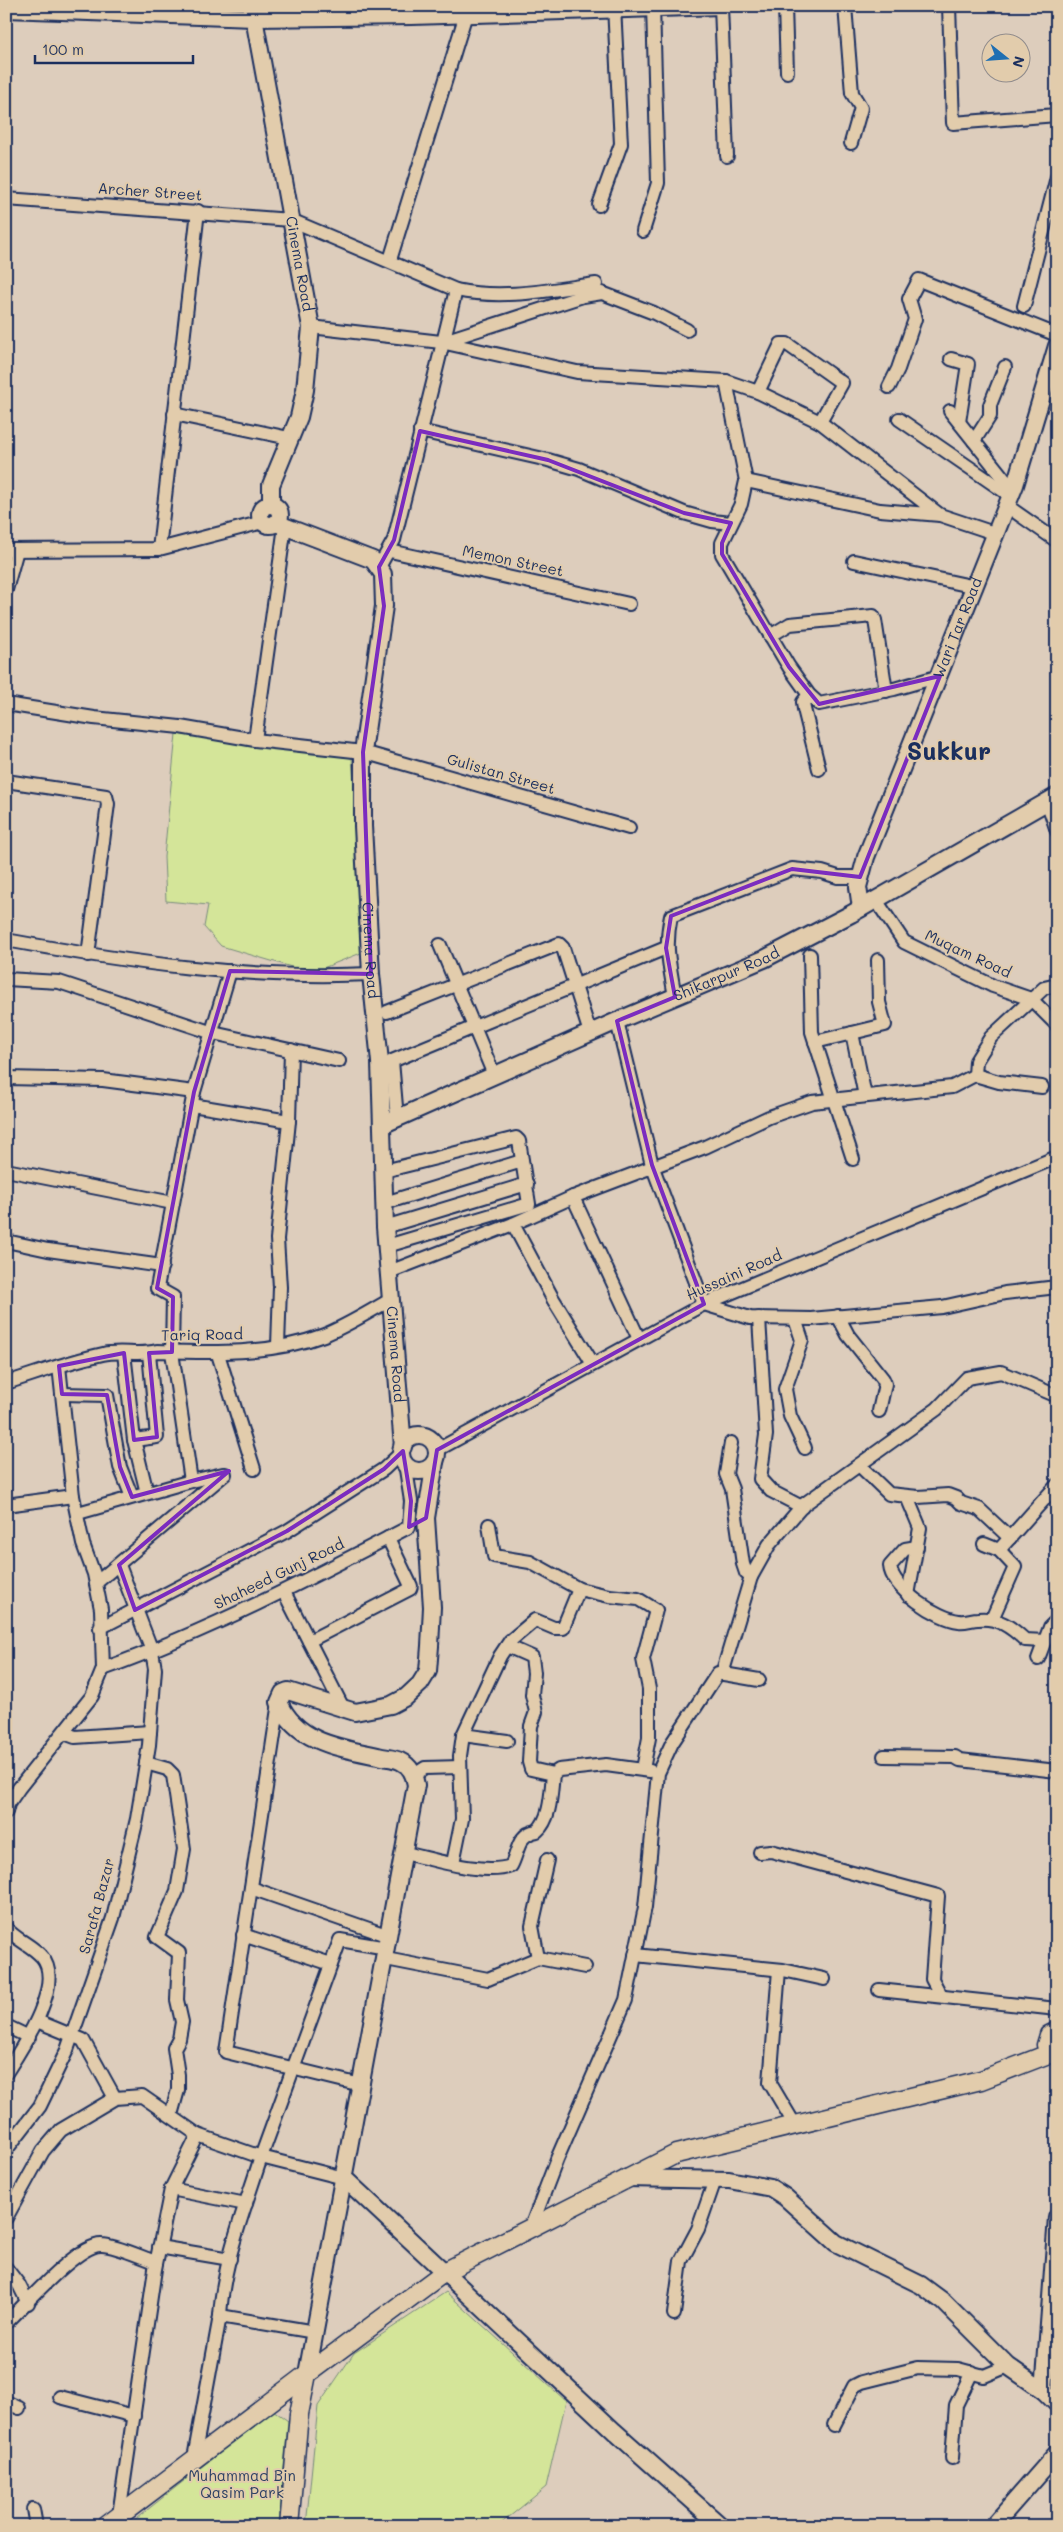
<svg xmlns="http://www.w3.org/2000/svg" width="1063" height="2532" viewBox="0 0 1063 2532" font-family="Mali,sans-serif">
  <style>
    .green { fill: #d4e599; stroke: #788a7c }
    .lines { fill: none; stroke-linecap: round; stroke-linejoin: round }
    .minor-casing { stroke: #1b2f5e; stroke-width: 16 }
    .tertiary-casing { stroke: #1b2f5e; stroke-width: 20 }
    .secondary-casing { stroke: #1b2f5e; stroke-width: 21 }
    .minor { stroke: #e2ccac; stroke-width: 12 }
    .tertiary { stroke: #e2ccac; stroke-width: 16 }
    .secondary { stroke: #e2ccac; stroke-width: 18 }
    .marked { fill: none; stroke: #7b2cbf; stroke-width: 4; stroke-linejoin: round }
    .labels { text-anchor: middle; stroke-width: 4; stroke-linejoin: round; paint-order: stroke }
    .street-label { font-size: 15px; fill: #1b2f5e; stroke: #e2ccac }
    .park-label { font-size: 15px; fill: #2e4164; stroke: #e2ccac }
    .town-label { font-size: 25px; font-weight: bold; fill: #1b2f5e; stroke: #e2ccac }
  </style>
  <rect width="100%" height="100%" fill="#ddcdbc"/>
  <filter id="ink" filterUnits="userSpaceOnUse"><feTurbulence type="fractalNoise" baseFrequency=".02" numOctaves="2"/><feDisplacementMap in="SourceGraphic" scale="10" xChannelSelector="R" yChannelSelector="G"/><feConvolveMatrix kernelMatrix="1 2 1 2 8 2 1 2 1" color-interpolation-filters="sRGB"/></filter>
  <g filter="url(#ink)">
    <g class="green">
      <path d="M176,734L352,758L366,951L323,968L305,971L221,946L204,927L208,905L166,901L164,857Z"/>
      <path d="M446,2292L566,2401L546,2487L498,2526H306L318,2406L354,2353Z"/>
      <path d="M273,2410L288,2421L279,2526H127Z"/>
    </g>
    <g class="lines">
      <defs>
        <g id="minor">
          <path d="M721,6L727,156"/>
          <path d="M785,6L787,72"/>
          <path d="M845,6L852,93L861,108L851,143"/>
          <path d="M949,6L953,123L1057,115"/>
          <path d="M6,199L291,220L456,290C502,300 550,290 596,284"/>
          <path d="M599,205L621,144L614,6"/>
          <path d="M643,231L658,183L653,6"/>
          <path d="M390,260L466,14"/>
          <path d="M1024,306L1057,177"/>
          <path d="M311,327L441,342L577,372L726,381L758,392L820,422L940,515"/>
          <path d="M441,342L583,296L602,293L654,313L687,330"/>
          <path d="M951,359L968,364L959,422"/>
          <path d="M726,381L746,481L741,504L722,543V554L789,667L809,695L819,704L894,689L940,676"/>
          <path d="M889,387L898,369L915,319L909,299L919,280L1057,335"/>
          <path d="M758,392L781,344H787L842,383L820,422"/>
          <path d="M950,411L1013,490"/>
          <path d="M174,414L289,438"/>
          <path d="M899,419L1011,496"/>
          <path d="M420,431L548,460L579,469L684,513L712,521L731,523"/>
          <path d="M974,441L990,416V405L1005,367"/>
          <path d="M746,481L880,510L940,515L997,534"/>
          <path d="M1007,506L1057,541"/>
          <path d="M159,549L198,211"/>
          <path d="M6,550L159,549L263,522"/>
          <path d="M390,551L629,604"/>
          <path d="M854,561L976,587"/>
          <path d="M379,567L394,540L456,290"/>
          <path d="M6,590L17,550"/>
          <path d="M770,636L790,624L873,616L875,620L886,691"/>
          <path d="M809,695L803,702L804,709L819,769"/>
          <path d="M6,704L94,718L180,727L255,740L363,752L629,828"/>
          <path d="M255,740L285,526"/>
          <path d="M6,781L106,796L108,804L88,955"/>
          <path d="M1047,801L1057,831"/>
          <path d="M876,900L904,942L993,986L1031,999L1057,1025"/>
          <path d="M6,940C126,962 249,980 371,974"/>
          <path d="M440,945L494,1075"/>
          <path d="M810,955L812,1032L853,1159"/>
          <path d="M6,979L59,982L213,1033L339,1061"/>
          <path d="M675,997C670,966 664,948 671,916L792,869L822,872L838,877H860"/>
          <path d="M387,1012L559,944L563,948L590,1033"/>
          <path d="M617,1021L652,1165L704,1304L750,1318L811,1319L942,1307L1005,1293L1057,1287"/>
          <path d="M852,1033L865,1096"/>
          <path d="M815,1042L885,1025L879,1002L878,960"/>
          <path d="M975,1075L976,1061L991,1037L1044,988L1057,985"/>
          <path d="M6,1078L103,1080L194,1092"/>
          <path d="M192,1105L289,1121"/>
          <path d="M397,1118L392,1061L666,948"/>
          <path d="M6,1170L173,1203"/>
          <path d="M384,1171L516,1138L519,1141L529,1204L387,1246"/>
          <path d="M573,1197L639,1339"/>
          <path d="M385,1203L522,1161"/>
          <path d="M513,1224L553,1299L593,1364"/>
          <path d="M385,1227L527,1184"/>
          <path d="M6,1241L48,1250L162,1266"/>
          <path d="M389,1272L513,1224L573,1197L705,1147L769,1117L812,1102L952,1087L975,1075L999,1082L1042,1087"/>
          <path d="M838,1316L848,1335L883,1379L885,1384L879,1411"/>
          <path d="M759,1318L766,1435L760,1479L771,1491L802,1507"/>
          <path d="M795,1319L802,1340L785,1389L790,1416L805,1448"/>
          <path d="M278,1346L280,1287L277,1239L289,1121L291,1050"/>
          <path d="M124,1353L134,1440L147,1493"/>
          <path d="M218,1354L254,1469"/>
          <path d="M6,1383C38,1373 70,1361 103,1354C121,1350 140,1356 157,1351C212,1353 271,1355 324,1335C347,1326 370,1311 392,1299"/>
          <path d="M62,1394L107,1395L120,1467L132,1497"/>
          <path d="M134,1440L157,1437L149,1353"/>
          <path d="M731,1443L726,1474L732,1489L743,1564L746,1573L751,1577"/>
          <path d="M437,1450L704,1304L1057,1157"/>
          <path d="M859,1465L889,1494L918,1497L948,1495L956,1498L961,1503L979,1509L1010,1538"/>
          <path d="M191,1481L172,1352L173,1297L157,1288L194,1092L230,971"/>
          <path d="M907,1497L920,1528L908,1595"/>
          <path d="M6,1505L73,1496"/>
          <path d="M78,1513L191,1481L223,1474"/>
          <path d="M489,1525L494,1556L530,1562L579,1589L609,1596L638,1599L656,1610L643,1659L649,1689V1738L643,1769"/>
          <path d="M984,1544L999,1550L1057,1485"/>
          <path d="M917,1547L905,1549L890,1566C892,1589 938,1619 959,1621C965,1622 972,1619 978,1619C998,1617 1011,1627 1025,1640L1045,1641"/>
          <path d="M96,1583L225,1474"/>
          <path d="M284,1592L343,1708"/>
          <path d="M992,1619L1015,1567L999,1550"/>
          <path d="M100,1628L287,1531L384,1469L402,1452"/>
          <path d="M309,1641L410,1589L411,1586L388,1538"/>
          <path d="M1038,1659L1050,1627L1057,1620"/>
          <path d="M103,1669C209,1631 309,1579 409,1527L411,1501L405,1463"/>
          <path d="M722,1674L751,1577L769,1545L803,1505L937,1409L967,1378L1001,1372L1057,1396"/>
          <path d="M279,1702L226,2052L361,2085"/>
          <path d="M64,1733L75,1737L150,1732"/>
          <path d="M463,1735L507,1741"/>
          <path d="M884,1756L955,1757L960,1760L1057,1771"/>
          <path d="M146,1763L167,1769L173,1775L184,1849L177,1891L157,1937L179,1953L177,2000L182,2022L179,2039L174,2048L178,2075V2090L171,2115"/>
          <path d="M553,1774L559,1770L606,1765L650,1771"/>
          <path d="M414,1775L425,1768L460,1767"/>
          <path d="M6,1812L8,1804L19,1788L92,1696L103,1669L101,1609L94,1574L83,1544L73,1496L59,1366"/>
          <path d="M760,1852L771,1851L938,1896L932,1979L941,1996"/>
          <path d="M404,1853C433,1859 484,1876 511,1866C519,1851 517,1834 537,1831C551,1819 551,1792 553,1774L531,1769L529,1762L531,1726L536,1712L532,1695L534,1673L532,1657L507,1646"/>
          <path d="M453,1863L462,1819L460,1756L463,1735L500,1656L510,1641L535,1620L554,1628H563L579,1589"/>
          <path d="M251,1888L389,1936"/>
          <path d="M6,1928C16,1940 32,1945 42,1957C65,1984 22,2048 6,2073"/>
          <path d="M243,1935L331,1964"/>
          <path d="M635,1955L783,1970L824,1979"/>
          <path d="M538,1958L532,1926L547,1860"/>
          <path d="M386,1959L488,1979L538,1958L585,1967"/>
          <path d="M779,1970L770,2083L795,2125"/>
          <path d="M879,1990L1057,2009"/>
          <path d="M37,2021L83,2040L115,2098"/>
          <path d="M6,2026L29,2037"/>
          <path d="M6,2150L40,2106L67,2050L113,1918L137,1819L149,1745L155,1669L152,1651L119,1565"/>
          <path d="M344,2178L261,2157L340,1940L387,1948"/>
          <path d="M171,2189L246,2204"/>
          <path d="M6,2218L43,2151L61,2130L115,2098L142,2096L198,2135"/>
          <path d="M531,2227L557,2159L626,2000L645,1907L658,1773L672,1743L718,1673L759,1680"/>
          <path d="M159,2247L230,2259"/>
          <path d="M6,2268L19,2285L28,2303"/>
          <path d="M674,2314L681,2261L698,2229L715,2180"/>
          <path d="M220,2316L315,2332"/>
          <path d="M8,2321C26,2304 79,2243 102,2245C115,2245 143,2258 156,2262"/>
          <path d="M60,2397L134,2416"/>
          <path d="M6,2402L19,2408"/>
          <path d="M834,2425L854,2386L862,2382L918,2368L958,2369L984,2376L1008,2366"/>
          <path d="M952,2458L956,2405L972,2372"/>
          <path d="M33,2509L36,2526"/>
          <path d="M119,2515L155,2269L171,2189L198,2135L261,2157C245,2208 223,2262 220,2316L194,2458"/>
        </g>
        <g id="tertiary">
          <path d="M6,9L254,18L412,16L721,6"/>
          <path id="s1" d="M254,18L311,327L305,390L299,417L271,485V505"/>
          <circle cx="270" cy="515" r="10"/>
          <path id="s2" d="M276,523L373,560L383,574L384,606L363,752V826L371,974L380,1062L385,1227L403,1447"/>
          <path id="s3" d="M861,908L858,887L866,857L1015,485L1057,346"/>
          <path id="s4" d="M382,1125L617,1021L764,959L851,914L1057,796"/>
          <circle cx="419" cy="1453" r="18"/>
          <path d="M344,2178L614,2431L721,2526"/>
          <path d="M627,2178L729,2180L771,2188L785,2197L836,2243L921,2285L944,2302L1008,2366L1044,2391L1057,2404"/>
          <path d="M307,2374L416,1785C414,1775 411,1766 400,1761C394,1758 385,1758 378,1756C339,1748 296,1742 279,1702L283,1693L288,1691L355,1712L391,1705L406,1697L420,1684L428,1671L430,1646L432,1607L426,1518L435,1462"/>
          <path d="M1044,2391L1057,2217"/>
          <path d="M993,2526L1057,2453"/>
        </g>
        <g id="secondary">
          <path d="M1057,2031L1049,2035L1046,2045L1051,2053L1057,2056"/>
          <path d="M106,2526L307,2374"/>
          <path d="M289,2526L299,2414L307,2374L446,2271L676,2154L981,2080L1051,2053"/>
        </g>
      </defs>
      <use href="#minor" class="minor-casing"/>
      <use href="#tertiary" class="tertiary-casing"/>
      <use href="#secondary" class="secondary-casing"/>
      <use href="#minor" class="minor"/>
      <use href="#tertiary" class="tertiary"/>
      <use href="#secondary" class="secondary"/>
    </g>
  </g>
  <path class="marked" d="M420,431L548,460L684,513L731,523L722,543V554L789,667L819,704L940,676L860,877L792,869L671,916L666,948L675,997L617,1021L652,1165L704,1304L437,1450L426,1518L409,1527L411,1501L403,1451L384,1469L287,1531L135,1610L119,1565L229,1471L132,1497L120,1467L107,1395L62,1394L59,1366L124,1353L134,1440L157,1437L149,1353L172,1352L173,1297L157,1288L194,1092L230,971L371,974L363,752L384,606L379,567L394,540Z"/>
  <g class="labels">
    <g class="street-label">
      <text transform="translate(150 192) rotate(4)" y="5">Archer Street</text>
      <text dy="5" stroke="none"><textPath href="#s1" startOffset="250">Cinema Road</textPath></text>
      <text transform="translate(513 561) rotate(12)" y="5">Memon Street</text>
      <text dy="5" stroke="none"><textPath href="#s3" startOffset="299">Wari Tar Road</textPath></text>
      <text transform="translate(501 774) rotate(16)" y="5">Gulistan Street</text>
      <text dy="5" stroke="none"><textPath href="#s2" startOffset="499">Cinema Road</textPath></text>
      <text transform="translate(968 954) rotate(25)" y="5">Muqam Road</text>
      <text dy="5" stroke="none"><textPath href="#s4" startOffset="376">Shikarpur Road</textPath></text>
      <text transform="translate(734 1275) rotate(-24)" y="5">Hussaini Road</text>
      <text transform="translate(202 1335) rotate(-1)" y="5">Tariq Road</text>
      <text dy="5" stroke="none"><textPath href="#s2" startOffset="904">Cinema Road</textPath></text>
      <text transform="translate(279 1574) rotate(-26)" y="5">Shaheed Gunj Road</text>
      <text transform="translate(97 1906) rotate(-75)" y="5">Sarafa Bazar</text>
    </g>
    <g class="park-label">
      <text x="242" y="2481">Muhammad Bin<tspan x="242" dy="17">Qasim Park</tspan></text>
    </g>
    <g class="town-label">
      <text x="949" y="760">Sukkur</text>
    </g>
  </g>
  <rect width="1063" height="2532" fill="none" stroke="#e2ccac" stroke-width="25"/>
  <rect x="12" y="12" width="1038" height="2507" fill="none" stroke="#1b2f5e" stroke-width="2" filter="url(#ink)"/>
  <g transform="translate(1006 58) rotate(107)"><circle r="24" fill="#e2ccac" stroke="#928d8d"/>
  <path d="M0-4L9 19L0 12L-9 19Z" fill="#1f6fb2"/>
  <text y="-8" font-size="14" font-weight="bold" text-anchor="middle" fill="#1b2f5e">N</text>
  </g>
  <path d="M35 55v8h158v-8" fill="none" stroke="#1b2f5e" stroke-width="2.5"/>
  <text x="42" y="55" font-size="15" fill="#1b2f5e" stroke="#e2ccac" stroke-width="4" paint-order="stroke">100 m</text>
</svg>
